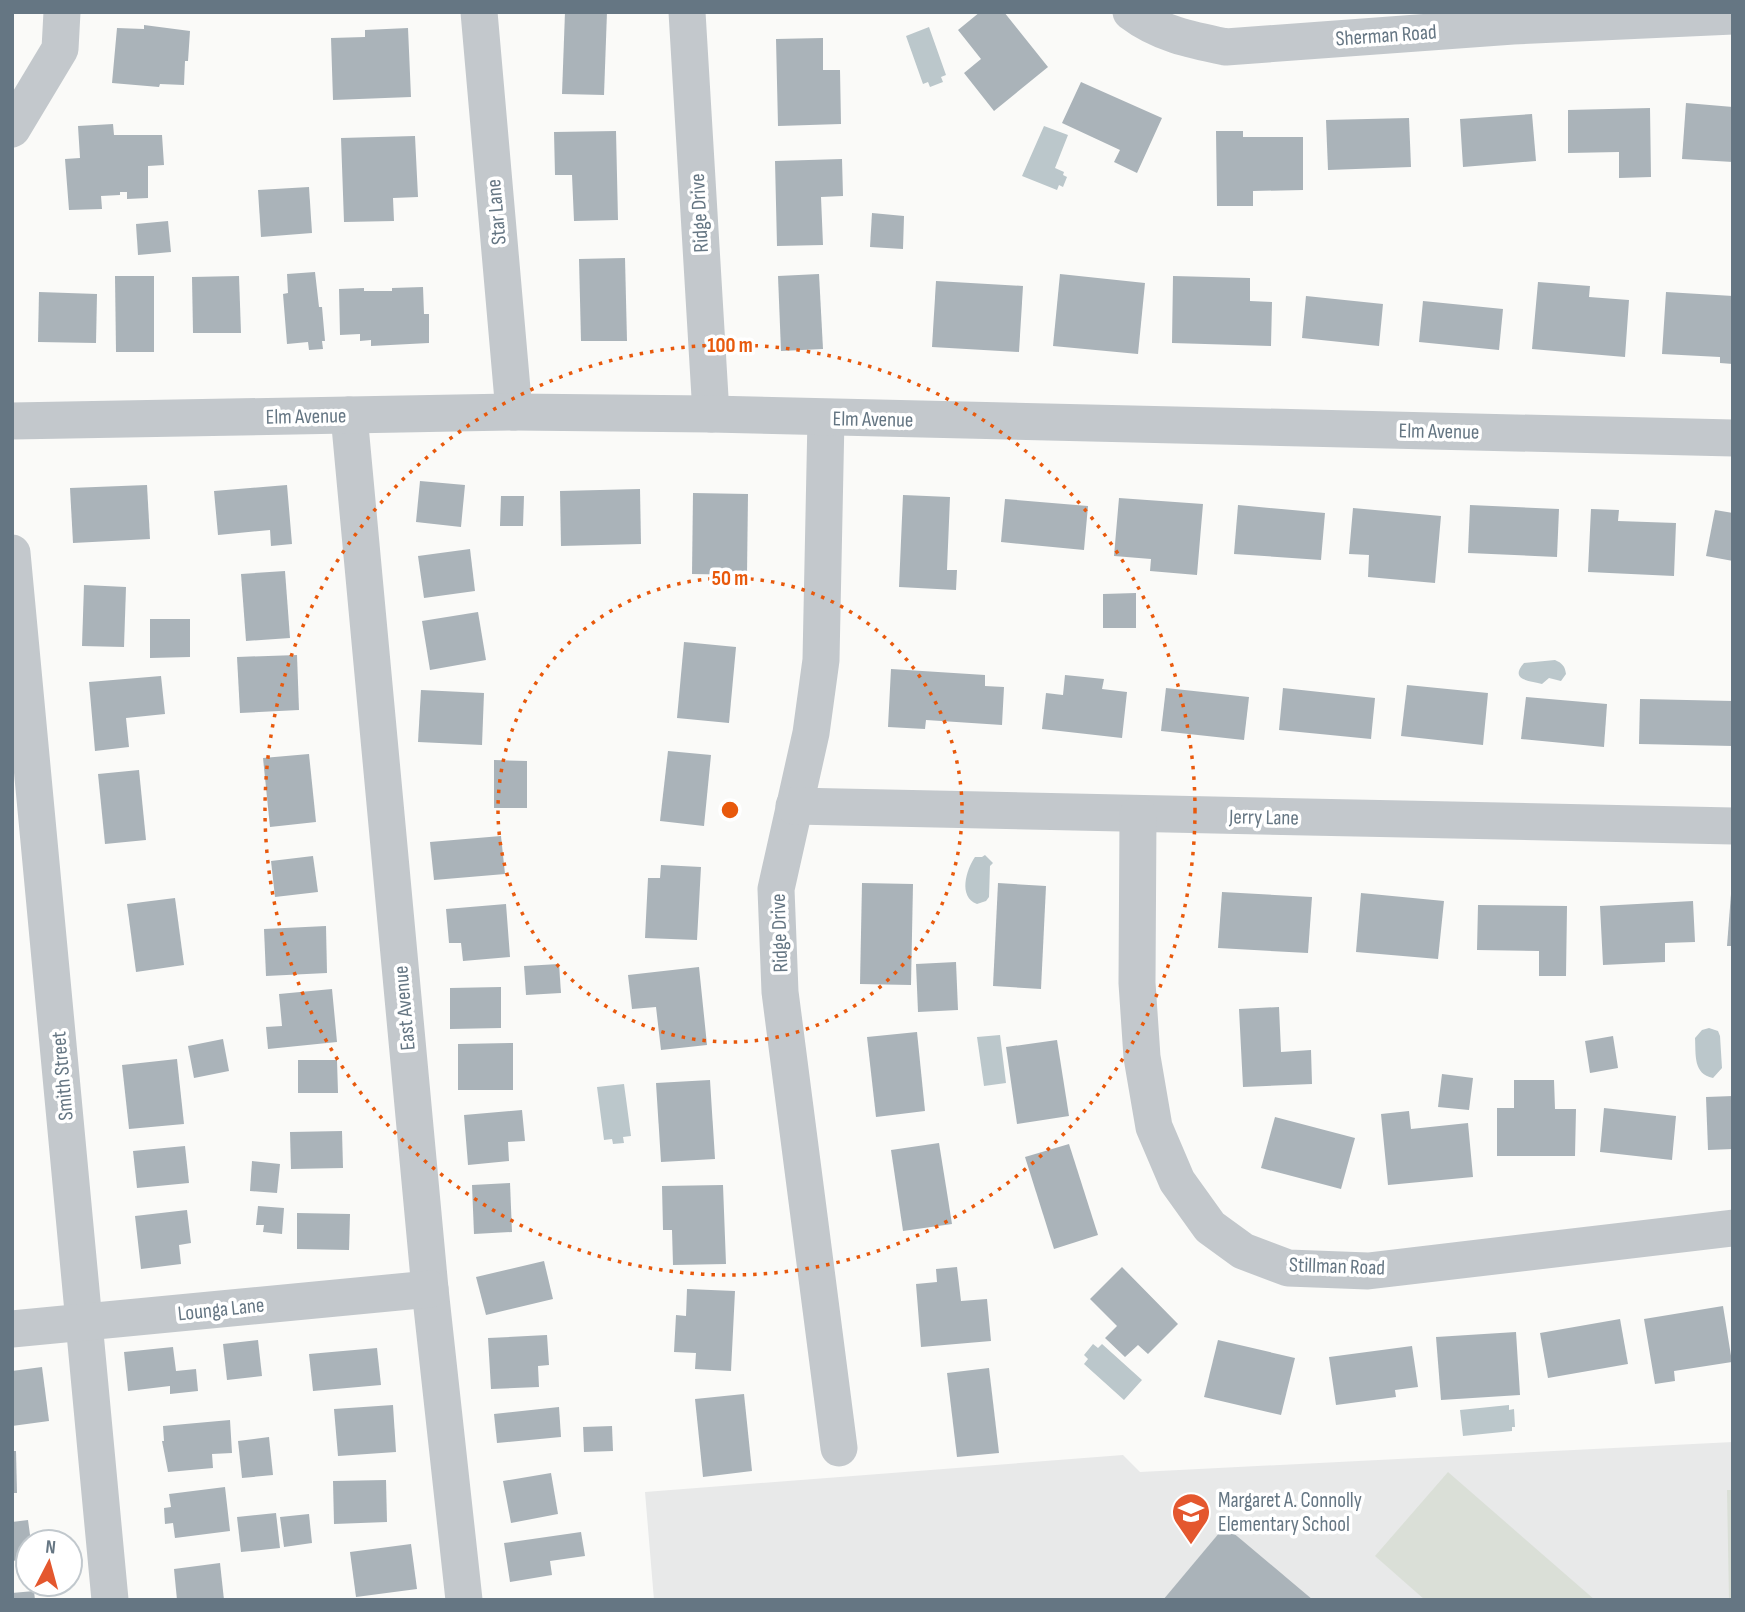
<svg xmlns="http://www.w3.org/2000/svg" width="1745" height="1612" viewBox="0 0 1745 1612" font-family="'Sofia Sans Condensed',sans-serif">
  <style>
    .built { fill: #e8e9e9 }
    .green { fill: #dadfd7 }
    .water { fill: #bbc7cb }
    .building { fill: #aab3b9 }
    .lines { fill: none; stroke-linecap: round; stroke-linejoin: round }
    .minor { stroke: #c3c8cc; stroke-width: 37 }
    .ring { fill: none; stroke: #e8590c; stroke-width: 3.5; stroke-dasharray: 3.5 7 }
    .labels { text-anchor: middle; stroke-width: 7; stroke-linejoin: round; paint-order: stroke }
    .street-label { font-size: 21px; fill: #657683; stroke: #fff }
    .poi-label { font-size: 21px; fill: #657683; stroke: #fff; text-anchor: start }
    .centre { fill: #e8590c; stroke: #fff; stroke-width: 3.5 }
    .ring-label { font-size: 21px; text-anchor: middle; font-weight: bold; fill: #e8590c; stroke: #fff; stroke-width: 7; stroke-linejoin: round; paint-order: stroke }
  </style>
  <rect width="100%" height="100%" fill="#fafaf8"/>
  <path class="built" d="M1733,1442V1600H654L645,1492L1123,1455L1140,1472Z"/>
  <g class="green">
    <path d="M1448,1472L1595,1600H1425L1375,1556Z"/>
    <path d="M1727,1490H1733V1600H1729Z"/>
  </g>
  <g class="water">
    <path d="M929,27L946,75L941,77L943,82L930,87L928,82L923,84L906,36Z"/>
    <path d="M1044,126L1068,135L1055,168L1064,172L1063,175L1067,177L1063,187L1059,185L1057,190L1022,176Z"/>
    <path d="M1555,660C1562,663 1565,666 1566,674L1561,681L1549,678L1542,684C1532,681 1508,681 1524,663Z"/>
    <path d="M985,855L993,863L990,866L989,897L986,901L977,904C958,897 966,870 975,857H982Z"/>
    <path d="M1709,1028L1718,1031L1720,1036L1722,1068L1713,1078C1693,1074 1696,1055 1695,1038L1702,1030Z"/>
    <path d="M1000,1035L1006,1083L984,1086L977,1037Z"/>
    <path d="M624,1084L631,1136L623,1137L624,1143L613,1144L612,1139L604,1140L597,1087Z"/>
    <path d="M1093,1344L1098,1348L1102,1344L1142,1380L1124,1400L1084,1364L1088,1359L1084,1355Z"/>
    <path d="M1509,1405V1410L1514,1409L1515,1427H1512V1431L1463,1436L1460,1410Z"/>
  </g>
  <g class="building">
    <path d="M565,12H607L604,95L562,94Z"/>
    <path d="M980,12H1004L1048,67L994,111L964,73L981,59L958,30Z"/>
    <path d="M144,25L190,31L188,61H185L184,85L160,84L159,87L112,83L117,28L144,29Z"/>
    <path d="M408,28L411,97L333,100L331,38L365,37V30Z"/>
    <path d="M823,38V70H840L841,124L778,126L776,39Z"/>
    <path d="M1081,82L1162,118L1137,173L1114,162L1120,150L1062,123Z"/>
    <path d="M1686,103L1733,107V162L1682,159Z"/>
    <path d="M1650,108L1651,177L1619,178V152L1568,153V110Z"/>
    <path d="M1532,114L1536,161L1463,167L1460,119Z"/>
    <path d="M1409,118L1411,167L1328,170L1326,120Z"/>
    <path d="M113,124L114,135H162L164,165L148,166V198L127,199V192H120V195L101,196L102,209L69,210L65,159L80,158L78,126Z"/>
    <path d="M616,131L618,220L574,221L572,175H555L554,132Z"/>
    <path d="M1216,131H1243V137H1303V190L1253,191V206H1217Z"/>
    <path d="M415,136L418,197L393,198L394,221L344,222L341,138Z"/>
    <path d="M842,159L843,196L821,197L823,245L777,246L775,161Z"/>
    <path d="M309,187L312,233L261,237L258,190Z"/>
    <path d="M872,213L904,216L903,249L870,247Z"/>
    <path d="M168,221L171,252L138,255L136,224Z"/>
    <path d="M625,258L627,341H581L579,259Z"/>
    <path d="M315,272L319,307H322L325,341H322L323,349L309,350L308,342L287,344L283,294L288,293L287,274Z"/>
    <path d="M819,274L823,349L781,351L778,276Z"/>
    <path d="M1060,274L1145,283L1138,354L1053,346Z"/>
    <path d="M115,276H154V352H116Z"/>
    <path d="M239,276L241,333H193L192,277Z"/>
    <path d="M1173,276L1250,278V301L1272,302L1271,346L1172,343Z"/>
    <path d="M936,281L1023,286L1019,352L932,347Z"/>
    <path d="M1538,282L1590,286L1589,297L1629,300L1625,357L1532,349Z"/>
    <path d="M423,287L424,314H429V343L371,346V340L360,341V334L340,335L339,289L364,288V291H392V288Z"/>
    <path d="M39,292L97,294L96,343L38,342Z"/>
    <path d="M1666,292L1733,296V364L1720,363V357L1662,354Z"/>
    <path d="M1306,296L1383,304L1379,346L1302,338Z"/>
    <path d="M1423,301L1503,309L1499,350L1419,342Z"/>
    <path d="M420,481L465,485L461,527L416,522Z"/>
    <path d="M147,485L150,539L73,543L70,488Z"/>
    <path d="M287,485L292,544L271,546L270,530L218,535L214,491Z"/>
    <path d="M640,489L641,544L561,546L560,491Z"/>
    <path d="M693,493L748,494L747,575L692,574Z"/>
    <path d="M903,495L950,497L947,570H957L956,590L899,587Z"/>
    <path d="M501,496H524L523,526H500Z"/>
    <path d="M1119,498L1203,504L1197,575L1150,571L1151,559L1114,556Z"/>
    <path d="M1005,499L1088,506L1084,550L1001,542Z"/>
    <path d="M1238,505L1325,513L1321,560L1234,554Z"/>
    <path d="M1470,505L1559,509L1557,557L1468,553Z"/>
    <path d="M1353,508L1441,516L1435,583L1368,577L1369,555L1349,554Z"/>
    <path d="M1591,509L1619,510L1618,521L1676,523L1674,576L1588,572Z"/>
    <path d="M1715,510L1733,513V561L1706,556Z"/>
    <path d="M470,549L475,591L424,598L418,556Z"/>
    <path d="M285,571L290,638L246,641L241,574Z"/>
    <path d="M84,585L126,587L124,647L82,646Z"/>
    <path d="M1136,593V628H1103V594Z"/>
    <path d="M478,612L486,660L430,670L422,621Z"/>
    <path d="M150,619H190V657L150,658Z"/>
    <path d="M684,642L736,647L729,723L677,718Z"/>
    <path d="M297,655L299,710L240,713L237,657Z"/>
    <path d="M891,669L985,675V686L1004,687L1002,725L926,720L925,729L888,727Z"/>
    <path d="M1065,675L1104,679L1102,689L1127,692L1122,738L1042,729L1046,693L1063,695Z"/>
    <path d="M161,676L165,714L126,718L129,747L95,751L89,682Z"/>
    <path d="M1407,685L1488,693L1483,745L1401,736Z"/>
    <path d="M1166,688L1249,697L1244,740L1161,731Z"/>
    <path d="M1283,688L1375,698L1371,739L1279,730Z"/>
    <path d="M421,690L484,693L482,745L418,742Z"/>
    <path d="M1526,697L1607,704L1604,747L1521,739Z"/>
    <path d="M1640,699L1733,701V746L1639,744Z"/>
    <path d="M668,751L711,755L704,826L660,821Z"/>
    <path d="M309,754L316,822L270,827L263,758Z"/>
    <path d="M494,760L527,761V808H494Z"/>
    <path d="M139,770L146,840L105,844L98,774Z"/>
    <path d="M501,836L505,874L434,880L430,842Z"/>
    <path d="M313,856L318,892L275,897L271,861Z"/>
    <path d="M661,865L701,867L697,940L645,938L648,878H660Z"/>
    <path d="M862,883L913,884L911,985L860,984Z"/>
    <path d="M998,883L1046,886L1041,989L993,986Z"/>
    <path d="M1222,892L1312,897L1308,953L1218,948Z"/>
    <path d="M1361,893L1444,901L1438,959L1356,952Z"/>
    <path d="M1731,894H1733V946H1727Z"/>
    <path d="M175,898L184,965L136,972L127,904Z"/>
    <path d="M1693,901L1695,942L1665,943V962L1603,965L1600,906Z"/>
    <path d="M506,904L510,957L463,961L461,943H449L446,909Z"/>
    <path d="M1478,905L1567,906L1566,976H1539V951L1477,950Z"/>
    <path d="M326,926L327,973L266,976L264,929Z"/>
    <path d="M956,962L958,1010L918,1012L916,964Z"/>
    <path d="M559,964L561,993L526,995L524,966Z"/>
    <path d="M699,967L707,1045L661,1050L656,1007L632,1009L628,975Z"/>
    <path d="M501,987V1028L450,1029V988Z"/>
    <path d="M332,989L337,1042L268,1049L266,1027L282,1026L279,994Z"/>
    <path d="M1279,1007L1281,1052L1311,1050L1312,1084L1243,1087L1239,1009Z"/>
    <path d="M917,1032L925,1111L876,1117L867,1037Z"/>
    <path d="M1613,1036L1618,1068L1590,1073L1585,1041Z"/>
    <path d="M223,1039L229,1071L194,1078L188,1046Z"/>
    <path d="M1057,1040L1069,1116L1017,1124L1006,1047Z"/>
    <path d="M513,1043V1090H458V1044Z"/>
    <path d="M177,1059L184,1124L129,1129L122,1065Z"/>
    <path d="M298,1060H337L338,1093H298Z"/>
    <path d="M1442,1074L1473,1078L1469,1110L1438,1107Z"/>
    <path d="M710,1080L715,1159L661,1162L656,1083Z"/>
    <path d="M1514,1080H1554L1555,1109H1576L1575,1156H1497V1108H1514Z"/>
    <path d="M1733,1096V1149L1708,1150L1706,1097Z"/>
    <path d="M1604,1108L1676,1116L1672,1160L1600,1152Z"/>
    <path d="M522,1110L525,1141L508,1142L509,1161L468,1165L464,1115Z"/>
    <path d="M1409,1111L1411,1129L1468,1123L1473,1177L1388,1185L1381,1114Z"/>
    <path d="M1275,1117L1355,1138L1341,1189L1261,1168Z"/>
    <path d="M342,1131L343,1168L291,1169L290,1132Z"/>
    <path d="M939,1143L952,1224L903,1231L891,1150Z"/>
    <path d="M1069,1144L1098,1235L1054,1249L1025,1157Z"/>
    <path d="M185,1146L189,1183L137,1188L133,1151Z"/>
    <path d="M252,1161L280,1164L277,1193L250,1191Z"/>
    <path d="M510,1183L512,1232L474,1234L472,1185Z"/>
    <path d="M723,1185L726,1264L673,1265L672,1230H663L662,1186Z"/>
    <path d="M258,1206L284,1208L282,1234L263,1232L264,1225H256Z"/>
    <path d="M187,1210L191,1243L179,1245L181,1264L141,1269L135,1216Z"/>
    <path d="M297,1213L350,1214L349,1250L297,1249Z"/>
    <path d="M544,1261L553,1299L486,1315L476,1277Z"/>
    <path d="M957,1267L961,1301L987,1299L991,1341L921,1347L916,1284L937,1282L936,1269Z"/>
    <path d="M1122,1267L1178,1324L1148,1354L1138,1345L1125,1357L1105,1338L1117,1326L1090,1299Z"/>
    <path d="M687,1289L735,1291L731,1371L695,1369L696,1353L674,1352L676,1315L686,1316Z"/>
    <path d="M1723,1306L1732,1362L1674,1371L1675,1381L1655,1384L1644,1319Z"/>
    <path d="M1620,1319L1628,1364L1548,1378L1540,1333Z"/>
    <path d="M1516,1332L1520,1395L1441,1400L1436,1337Z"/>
    <path d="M547,1335L549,1365L538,1366L539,1387L491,1389L488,1338Z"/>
    <path d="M258,1340L262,1376L227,1380L223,1344Z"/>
    <path d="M1218,1340L1295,1358L1281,1415L1204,1397Z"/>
    <path d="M1412,1346L1418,1387L1395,1390L1396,1397L1336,1405L1329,1357Z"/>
    <path d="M173,1347L176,1371L196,1369L198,1391L170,1394V1386L128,1391L124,1352Z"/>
    <path d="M377,1348L381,1385L313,1391L309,1354Z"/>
    <path d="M42,1367L49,1421L12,1426V1371Z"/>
    <path d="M989,1368L999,1453L957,1457L947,1373Z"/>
    <path d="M744,1394L752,1471L703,1477L695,1399Z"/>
    <path d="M393,1405L396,1452L338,1456L334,1409Z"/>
    <path d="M559,1407L561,1437L497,1443L494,1414Z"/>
    <path d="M230,1420L232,1453L212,1454L213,1468L168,1472L162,1441H164L163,1426Z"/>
    <path d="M612,1426L613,1451L584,1452L583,1427Z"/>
    <path d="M269,1437L273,1475L242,1478L238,1441Z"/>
    <path d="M12,1451H16L17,1493H12Z"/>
    <path d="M551,1473L558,1514L511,1523L503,1481Z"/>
    <path d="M386,1480L387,1522L334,1524L333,1481Z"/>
    <path d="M225,1487L230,1531L175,1538L173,1523L165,1524L164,1508L171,1507L169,1494Z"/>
    <path d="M276,1513L280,1548L241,1552L237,1517Z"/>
    <path d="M309,1514L312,1543L284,1547L280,1517Z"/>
    <path d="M28,1520L31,1542H28V1559L12,1561V1522Z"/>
    <path d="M1225,1526L1313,1600H1163Z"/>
    <path d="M581,1532L585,1556L550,1561L552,1575L510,1582L504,1543Z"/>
    <path d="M411,1544L417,1589L356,1597L350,1552Z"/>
    <path d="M220,1563L224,1600H177L174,1569Z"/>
    <path d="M34,1591L35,1600H12V1593Z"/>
  </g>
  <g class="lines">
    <g class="minor">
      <path d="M479,12L514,412"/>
      <path d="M687,12L711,414"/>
      <path d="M1131,12C1160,34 1191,40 1226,47L1513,26L1733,16"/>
      <path d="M12,129L60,49L62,12"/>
      <path d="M349,415L430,1289L464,1600"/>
      <path d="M826,418L821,660L811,733L776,889L780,992L839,1448"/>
      <path d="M12,421L514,412L711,414L1733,438"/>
      <path d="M12,553L110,1600"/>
      <path d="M794,806L1733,826"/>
      <path d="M1138,815L1137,983L1142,1057L1154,1127L1177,1181L1210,1227L1243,1251L1288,1268L1368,1271L1733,1228"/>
      <path d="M12,1329L430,1289"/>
    </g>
  </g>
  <g class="ring">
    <circle cx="730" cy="810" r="232"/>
    <circle cx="730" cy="810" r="465"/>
  </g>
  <defs>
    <symbol id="school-pin" viewBox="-11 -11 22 30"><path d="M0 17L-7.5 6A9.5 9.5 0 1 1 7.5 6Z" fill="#e4572e" stroke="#fff"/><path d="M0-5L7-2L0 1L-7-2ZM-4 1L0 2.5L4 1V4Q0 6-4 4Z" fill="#fff"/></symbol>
  </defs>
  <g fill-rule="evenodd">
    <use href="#school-pin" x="1169" y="1490" width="44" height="60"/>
  </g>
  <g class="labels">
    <g class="street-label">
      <text transform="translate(1386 35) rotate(-4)" y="7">Sherman Road</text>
      <text transform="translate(496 212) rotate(-95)" y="7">Star Lane</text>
      <text transform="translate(699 213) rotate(-93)" y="7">Ridge Drive</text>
      <text transform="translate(306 416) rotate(-1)" y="7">Elm Avenue</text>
      <text transform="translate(873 419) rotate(1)" y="7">Elm Avenue</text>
      <text transform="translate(1439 431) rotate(1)" y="7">Elm Avenue</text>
      <text transform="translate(1264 817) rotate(1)" y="7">Jerry Lane</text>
      <text transform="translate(779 933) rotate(-92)" y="7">Ridge Drive</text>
      <text transform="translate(404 1008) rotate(-95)" y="7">East Avenue</text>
      <text transform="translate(62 1076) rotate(-95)" y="7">Smith Street</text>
      <text transform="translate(1337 1266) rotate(2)" y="7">Stillman Road</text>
      <text transform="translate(221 1309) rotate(-6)" y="7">Lounga Lane</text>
    </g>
    <g class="poi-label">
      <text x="1218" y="1507">Margaret A. Connolly<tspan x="1218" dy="24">Elementary School</tspan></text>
    </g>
  </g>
  <circle cx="730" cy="810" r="10" class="centre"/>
  <g class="ring-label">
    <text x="730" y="352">100 m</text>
    <text x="730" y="585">50 m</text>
  </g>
  <rect width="1745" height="1612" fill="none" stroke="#657683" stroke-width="28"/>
  <g transform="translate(49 1563) rotate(6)"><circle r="33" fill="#ffffff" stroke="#c1c8cd" stroke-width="2"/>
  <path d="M0-5L12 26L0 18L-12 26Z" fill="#e4572e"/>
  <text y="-10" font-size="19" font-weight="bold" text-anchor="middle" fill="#657683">N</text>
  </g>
</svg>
